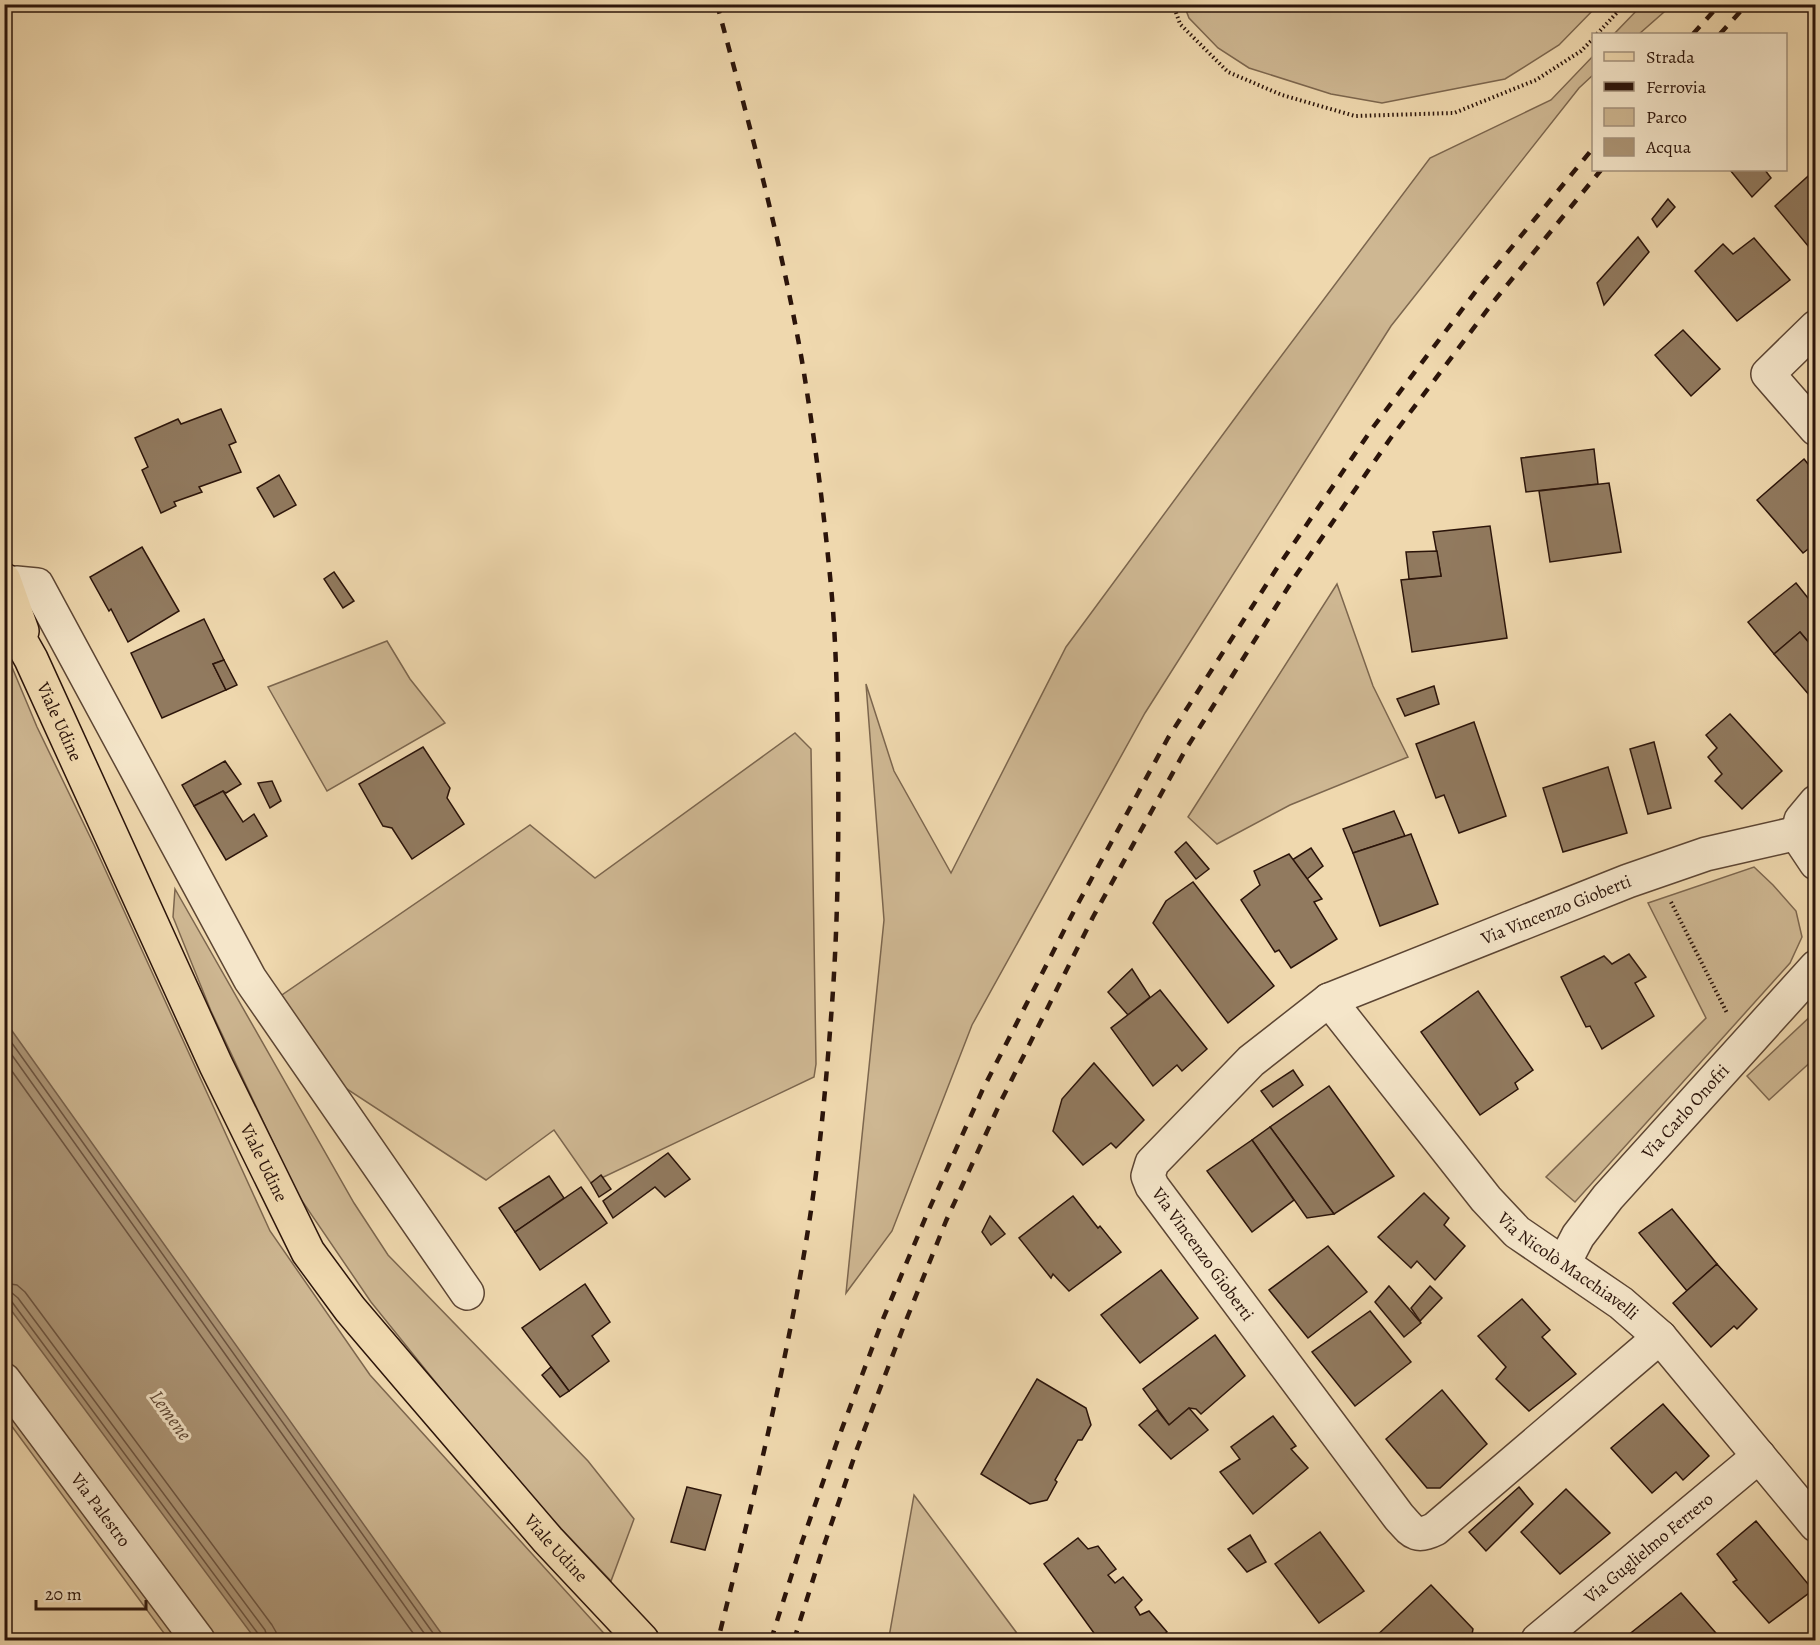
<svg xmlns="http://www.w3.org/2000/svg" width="1820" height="1645" viewBox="0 0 1820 1645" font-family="Alegreya,serif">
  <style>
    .green { fill: #ceb792; stroke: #7c664e; stroke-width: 1.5 }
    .water { fill: #ac9576; stroke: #78614b; stroke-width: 1.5 }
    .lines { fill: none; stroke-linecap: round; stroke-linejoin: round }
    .shore { stroke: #6c5440; stroke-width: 1.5 }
    .building { fill: #917a5f; stroke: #2b140a; stroke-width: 1.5 }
    .minor-casing { stroke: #5c4533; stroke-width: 36 }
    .major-casing { stroke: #2b140a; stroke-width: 36 }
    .path { stroke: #2b140a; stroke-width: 4; stroke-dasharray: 1.5 3; stroke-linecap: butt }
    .minor { stroke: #f5e6ca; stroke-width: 33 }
    .major { stroke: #efd8ae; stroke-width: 33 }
    .rail { stroke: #2b140a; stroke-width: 4.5; stroke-dasharray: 10 10; stroke-linecap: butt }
    .labels { text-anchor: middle; stroke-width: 6; stroke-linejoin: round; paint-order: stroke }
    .street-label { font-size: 18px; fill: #2b140a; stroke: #f5e6ca }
    .water-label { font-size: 20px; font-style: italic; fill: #5f4835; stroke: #f5e6ca }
  </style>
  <rect width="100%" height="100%" fill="#efd8ae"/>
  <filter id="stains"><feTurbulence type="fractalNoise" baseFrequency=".00333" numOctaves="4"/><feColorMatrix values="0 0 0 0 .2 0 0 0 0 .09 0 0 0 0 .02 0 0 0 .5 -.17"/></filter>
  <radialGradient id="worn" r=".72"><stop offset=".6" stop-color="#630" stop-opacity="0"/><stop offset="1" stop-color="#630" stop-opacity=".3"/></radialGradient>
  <g class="green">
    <path d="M1184,5V4L1598,5L1559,45L1505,79L1382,103L1331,94L1249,68L1218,48L1189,18Z"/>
    <path d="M1642,5H1672L1639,34H1614Z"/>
    <path d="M1593,56V75L1579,88L1391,326L1145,713L972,1025L892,1231L846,1293L884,920L866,684L894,771L951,873L1066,647L1255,391L1430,158L1551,100Z"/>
    <path d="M1337,584L1373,686L1408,757L1290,805L1217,844L1188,817Z"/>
    <path d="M387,641L410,679L445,723L327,791L268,687Z"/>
    <path d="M4,648L37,727L94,845L270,1231L370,1375L610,1640H169L5,1417Z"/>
    <path d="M795,733L811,749L816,1064L814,1077L591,1183L554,1130L486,1180L330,1078L279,997L530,825L595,878Z"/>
    <path d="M1754,867L1773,885L1796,911L1802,937L1790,963L1575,1202L1546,1177L1706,1018L1648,903Z"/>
    <path d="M175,889L354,1203L388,1255L588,1461L634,1519L611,1581L511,1476L371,1302L298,1195L211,1011L173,917Z"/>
    <path d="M1815,1012V1058L1769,1100L1747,1076Z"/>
    <path d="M914,1495L1022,1640H891L889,1637Z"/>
  </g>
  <path class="water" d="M5,1021L446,1640H256L5,1302Z"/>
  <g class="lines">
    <g class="shore">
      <path d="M4,1032L438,1640"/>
      <path d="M4,1044L429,1640"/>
      <path d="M4,1060L418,1640"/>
      <path d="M4,1283L17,1285L25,1292L272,1625L276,1632L277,1640"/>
      <path d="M4,1292L12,1293L18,1298L265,1630L268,1640"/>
      <path d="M4,1299L12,1302L259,1635L260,1640"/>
    </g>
  </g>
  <g class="building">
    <path d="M1816,169V249L1813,252L1775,206Z"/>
    <path d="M1730,170H1765L1771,178L1752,197Z"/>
    <path d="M1668,199L1675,207L1657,227L1652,219Z"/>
    <path d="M1638,237L1649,252L1604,305L1597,283Z"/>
    <path d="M1754,238L1790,280L1737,321L1695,271L1723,244L1733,254Z"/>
    <path d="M1683,330L1720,369L1691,396L1655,355Z"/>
    <path d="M221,409L236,442L229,445L241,472L199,487L202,492L174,502L176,506L161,513L142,470L148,467L135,438L178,419L181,424Z"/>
    <path d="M1594,449L1598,484L1526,492L1521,458Z"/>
    <path d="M1804,459L1816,474V543L1803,553L1757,500Z"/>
    <path d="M279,475L296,505L274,517L257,488Z"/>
    <path d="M1609,483L1621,552L1550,562L1539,491Z"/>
    <path d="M1490,526L1507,638L1412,652L1401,580L1441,576L1433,532Z"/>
    <path d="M142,547L179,611L128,642L111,609L109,611L90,577Z"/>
    <path d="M1437,551L1441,576L1409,579L1406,552Z"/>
    <path d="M334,572L354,601L343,608L324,579Z"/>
    <path d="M1796,583L1816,608V640L1810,644L1800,632L1774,654L1748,622Z"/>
    <path d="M204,619L224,660L213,664L226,690L162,718L131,653Z"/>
    <path d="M1800,632L1810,644L1816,640V703L1774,654Z"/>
    <path d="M224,660L237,685L226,690L213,664Z"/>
    <path d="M1434,686L1439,704L1405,716L1397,699Z"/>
    <path d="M1730,714L1782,771L1742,809L1715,781L1722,774L1708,757L1717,748L1706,735Z"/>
    <path d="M1474,722L1506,816L1459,833L1444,795L1436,798L1416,744Z"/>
    <path d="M1654,742L1671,808L1648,814L1630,749Z"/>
    <path d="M423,747L450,788L447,798L464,824L412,859L392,828L383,826L359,784Z"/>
    <path d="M225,761L241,784L226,793L223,791L194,806L182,785Z"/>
    <path d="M1608,767L1627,833L1563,852L1543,788Z"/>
    <path d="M272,781L281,801L270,808L258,783Z"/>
    <path d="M223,791L243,822L254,814L267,836L226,860L194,806Z"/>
    <path d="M1394,811L1405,836L1353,853L1343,829Z"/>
    <path d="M1411,834L1438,904L1380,926L1353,853Z"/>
    <path d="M1186,842L1209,869L1196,879L1175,852Z"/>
    <path d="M1311,848L1323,866L1307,879L1292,860Z"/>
    <path d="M1289,854L1322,899L1314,902L1337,939L1291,968L1279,950L1275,952L1241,900L1260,885L1254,871Z"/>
    <path d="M1193,882L1274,986L1228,1023L1153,923L1166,901Z"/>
    <path d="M1629,954L1646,977L1635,983L1654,1016L1602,1049L1590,1026L1586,1027L1561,977L1604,956L1612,964Z"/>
    <path d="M1132,969L1150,997L1128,1015L1108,992Z"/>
    <path d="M1160,990L1207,1049L1182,1071L1177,1065L1153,1086L1111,1028Z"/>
    <path d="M1478,991L1533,1070L1515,1083L1518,1089L1480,1115L1421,1032Z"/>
    <path d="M1094,1063L1144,1120L1116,1148L1111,1143L1083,1165L1053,1131L1062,1099Z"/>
    <path d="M1293,1070L1303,1085L1273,1107L1261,1091Z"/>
    <path d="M1329,1086L1394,1176L1334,1214L1270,1127Z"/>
    <path d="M1270,1127L1334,1214L1307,1218L1252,1140Z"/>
    <path d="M1252,1140L1294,1200L1252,1232L1207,1171Z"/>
    <path d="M668,1153L690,1179L665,1197L655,1187L613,1218L603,1201Z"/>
    <path d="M601,1175L611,1189L599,1197L591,1183Z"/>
    <path d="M549,1176L564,1198L515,1232L499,1208Z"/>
    <path d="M581,1187L607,1223L540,1270L515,1232Z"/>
    <path d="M1424,1193L1449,1218L1444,1225L1465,1246L1435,1280L1417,1261L1411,1268L1378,1237Z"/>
    <path d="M1073,1196L1098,1228L1100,1226L1121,1252L1069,1291L1053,1274L1051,1278L1019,1238Z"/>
    <path d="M1672,1209L1717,1264L1687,1291L1639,1233Z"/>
    <path d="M990,1216L1005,1234L991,1245L982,1232Z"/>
    <path d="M1328,1246L1367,1292L1308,1338L1269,1290Z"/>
    <path d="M1717,1264L1757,1309L1737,1329L1734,1326L1711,1347L1673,1303Z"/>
    <path d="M1161,1270L1198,1318L1140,1363L1101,1315Z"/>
    <path d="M585,1284L610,1322L592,1336L609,1361L569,1391L522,1328Z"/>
    <path d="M1389,1286L1421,1323L1404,1337L1375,1302Z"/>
    <path d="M1430,1286L1442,1298L1420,1321L1411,1308Z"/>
    <path d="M1522,1299L1550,1330L1542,1337L1576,1374L1529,1411L1496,1379L1506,1367L1478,1336Z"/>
    <path d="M1370,1311L1411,1362L1355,1406L1312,1352Z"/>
    <path d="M1215,1335L1245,1376L1201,1414L1196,1409L1189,1408L1169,1425L1143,1389Z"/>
    <path d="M551,1367L569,1391L560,1397L542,1375Z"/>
    <path d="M1037,1379L1086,1408L1091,1425L1082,1440H1078L1055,1480L1057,1482L1047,1500L1030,1504L981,1474Z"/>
    <path d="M1442,1390L1487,1444L1440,1488H1427L1386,1439Z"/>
    <path d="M1663,1404L1709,1456L1683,1480L1676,1472L1652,1493L1611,1448Z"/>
    <path d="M1189,1408L1208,1430L1171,1459L1139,1425L1157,1410L1169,1425Z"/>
    <path d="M1273,1416L1296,1446L1291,1449L1308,1468L1253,1514L1220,1472L1240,1459L1231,1447Z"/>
    <path d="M687,1487L721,1495L705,1550L671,1542Z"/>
    <path d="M1519,1487L1533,1504L1486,1551L1469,1532Z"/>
    <path d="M1566,1489L1610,1533L1560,1574L1521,1532Z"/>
    <path d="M1756,1521L1813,1590L1769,1623L1733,1582L1737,1580L1717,1554Z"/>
    <path d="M1320,1532L1364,1591L1319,1623L1275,1564Z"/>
    <path d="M1250,1535L1266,1562L1247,1572L1228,1549Z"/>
    <path d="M1078,1538L1088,1549L1098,1546L1116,1569L1108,1575L1115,1583L1123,1577L1142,1600L1135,1607L1140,1615L1149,1611L1167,1632L1157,1640H1099L1044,1564Z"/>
    <path d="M1431,1585L1473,1629L1471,1640H1372Z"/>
    <path d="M1681,1593L1722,1640H1622Z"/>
  </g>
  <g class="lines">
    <defs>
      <g id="minor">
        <path d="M1816,327L1768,374L1816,429"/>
        <path d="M4,585L16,583L37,585L250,979L467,1293"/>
        <path d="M1798,833L1801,820L1816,802"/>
        <path d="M1798,833L1800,839L1816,863"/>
        <path id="s1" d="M1329,1000L1486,1199L1517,1232L1621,1303L1660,1337L1816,1525"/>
        <path id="s2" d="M1564,1263L1578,1236L1608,1197L1816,967"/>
        <path id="s3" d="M1660,1337L1435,1529C1415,1539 1412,1531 1399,1517L1152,1186L1148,1176L1152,1163L1251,1061L1329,1000L1628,881L1706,854L1798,833"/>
        <path id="s4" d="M4,1380L198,1640"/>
        <path id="s5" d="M1538,1640L1759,1456"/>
      </g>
      <g id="major">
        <path d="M4,580L22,631"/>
        <path id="s6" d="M4,611L31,659L216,1065L308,1252L350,1309L414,1384L548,1540L642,1640"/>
      </g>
    </defs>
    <use href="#minor" class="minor-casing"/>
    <use href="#major" class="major-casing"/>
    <g class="path">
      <path d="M1173,4L1180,24L1228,72L1282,95L1355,116L1454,113L1536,80L1581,51L1594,38"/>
      <path d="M1597,34L1625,4"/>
      <path d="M1671,902L1727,1013"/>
    </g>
    <use href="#minor" class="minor"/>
    <use href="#major" class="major"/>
    <g class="rail">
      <path d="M717,4C749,123 781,241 802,361C814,433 823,505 830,576C836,634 837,693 838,751C839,840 838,929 831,1018C826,1084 820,1151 810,1217C788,1360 753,1500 718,1640"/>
      <path d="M1693,34L1720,4"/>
      <path d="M1720,34L1747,4"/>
      <path d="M771,1640L802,1542L837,1442L883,1319L927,1214L982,1091L1075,909L1168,738L1277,568L1374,426L1479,287L1594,147"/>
      <path d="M794,1640L822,1551L857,1449L903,1328L946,1221L1001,1101L1093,917L1186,749L1294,578L1390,439L1494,301L1601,170"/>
    </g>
  </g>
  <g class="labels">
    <g class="street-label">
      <text dy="6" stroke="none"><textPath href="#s6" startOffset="124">Viale Udine</textPath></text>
      <text dy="6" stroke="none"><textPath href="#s3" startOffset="1262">Via Vincenzo Gioberti</textPath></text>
      <text dy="6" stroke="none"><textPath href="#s2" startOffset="195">Via Carlo Onofri</textPath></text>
      <text dy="6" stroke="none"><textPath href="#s6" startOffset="610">Viale Udine</textPath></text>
      <text transform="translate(1203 1254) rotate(54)" y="6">Via Vincenzo Gioberti</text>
      <text dy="6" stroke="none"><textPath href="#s1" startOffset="360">Via Nicolò Macchiavelli</textPath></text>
      <text dy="6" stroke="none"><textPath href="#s4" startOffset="162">Via Palestro</textPath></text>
      <text dy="6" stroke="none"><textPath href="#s6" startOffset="1096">Viale Udine</textPath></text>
      <text dy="6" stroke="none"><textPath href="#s5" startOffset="144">Via Guglielmo Ferrero</textPath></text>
    </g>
    <g class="water-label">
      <text transform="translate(171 1415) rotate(54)" y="7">Lemene</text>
    </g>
  </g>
  <rect width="1820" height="1645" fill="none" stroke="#efd8ae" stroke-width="24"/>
  <rect x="6" y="6" width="1808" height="1633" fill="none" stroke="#2b140a" stroke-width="3"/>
  <rect x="12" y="12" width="1796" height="1621" fill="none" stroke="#2b140a" stroke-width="1.5"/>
  <rect x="1592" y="33" width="195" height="138" fill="#f5e6ca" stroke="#a4927d" stroke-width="1.5"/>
  <rect x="1604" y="52" width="30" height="9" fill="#efd8ae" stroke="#a4927d" stroke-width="1.5"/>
  <text x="1646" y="63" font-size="18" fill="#2b140a">Strada</text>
  <rect x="1604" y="82" width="30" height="9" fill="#2b140a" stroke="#a4927d" stroke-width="1.5"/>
  <text x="1646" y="93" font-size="18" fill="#2b140a">Ferrovia</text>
  <rect x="1604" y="108" width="30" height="18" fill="#ceb792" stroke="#a4927d" stroke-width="1.5"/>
  <text x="1646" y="123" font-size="18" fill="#2b140a">Parco</text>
  <rect x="1604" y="138" width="30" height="18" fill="#ac9576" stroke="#a4927d" stroke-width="1.5"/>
  <text x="1646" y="153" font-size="18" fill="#2b140a">Acqua</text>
  <path d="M36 1600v9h110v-9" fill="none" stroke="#2b140a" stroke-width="3"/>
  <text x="45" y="1600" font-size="18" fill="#2b140a" stroke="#f5e6ca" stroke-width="4.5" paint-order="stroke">20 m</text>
  <rect width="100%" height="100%" filter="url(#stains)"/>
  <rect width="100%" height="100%" fill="url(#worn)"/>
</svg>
